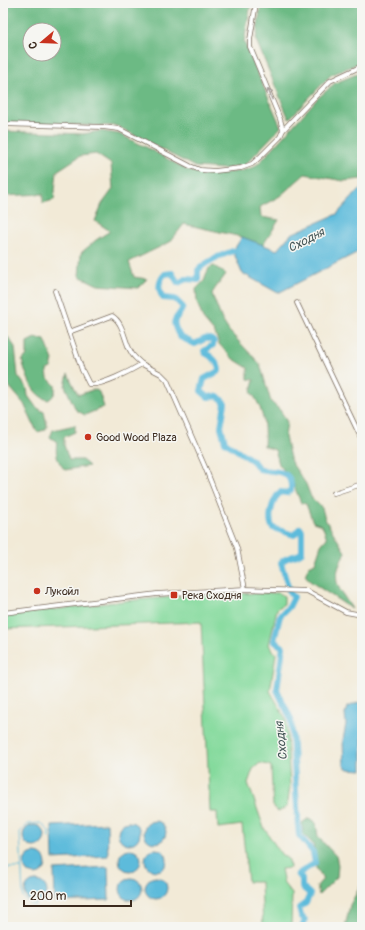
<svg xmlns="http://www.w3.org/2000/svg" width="365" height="930" viewBox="0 0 365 930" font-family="Pangolin,sans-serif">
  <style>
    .green { fill: #85da9d; stroke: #60825e }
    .forest { fill: #6cba84; stroke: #547251; fill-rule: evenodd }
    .water { fill: #5dbbdb; stroke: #4c727c }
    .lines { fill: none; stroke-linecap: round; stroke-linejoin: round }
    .stream { stroke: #5dbbdb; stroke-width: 1 }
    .river { stroke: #5dbbdb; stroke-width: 6 }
    .minor-casing { stroke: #7b6d5f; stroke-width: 5.5 }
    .minor { stroke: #fff; stroke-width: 4 }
    .oneway { stroke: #a79f9a }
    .poi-dot { fill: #c8321e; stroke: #f6f6f2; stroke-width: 1.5 }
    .labels { text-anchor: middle; stroke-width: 3; stroke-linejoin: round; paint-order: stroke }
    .poi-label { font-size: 11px; fill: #3b2a1e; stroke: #f6f6f2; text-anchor: start }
    .water-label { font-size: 12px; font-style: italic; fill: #455657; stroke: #f6f6f2 }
  </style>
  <rect width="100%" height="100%" fill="#f6f6f2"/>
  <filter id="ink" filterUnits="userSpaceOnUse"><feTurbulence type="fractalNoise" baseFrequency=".025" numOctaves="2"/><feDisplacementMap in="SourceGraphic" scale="8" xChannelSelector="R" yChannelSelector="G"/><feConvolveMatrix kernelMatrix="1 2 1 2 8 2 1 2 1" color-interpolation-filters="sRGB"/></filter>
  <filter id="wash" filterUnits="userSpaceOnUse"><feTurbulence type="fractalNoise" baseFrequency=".012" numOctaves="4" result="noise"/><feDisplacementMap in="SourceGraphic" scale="16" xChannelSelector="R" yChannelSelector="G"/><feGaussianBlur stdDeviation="0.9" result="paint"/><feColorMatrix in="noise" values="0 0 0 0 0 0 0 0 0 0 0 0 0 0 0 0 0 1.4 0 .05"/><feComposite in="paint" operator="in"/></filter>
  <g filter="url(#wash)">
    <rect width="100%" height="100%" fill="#f2ead7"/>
    <path class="green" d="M278,593L284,596V604L277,609L269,645L276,654L270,691L286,719L290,787L287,807L278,812L273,806L271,766L260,763L253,769L248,783L264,828L281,854L289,860L290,868L281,869L284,884L292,894L291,927H263L261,882H248L242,825L218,828L217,812H210L201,622L3,629V616L124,601L209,594Z"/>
    <g class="forest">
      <path d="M3,3H251L244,42L281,127L245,165L224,169L195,167L117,126L3,123ZM30,30H54V54H30Z"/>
      <path d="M261,3H362V68L359,63L331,75L289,119L256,40Z"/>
      <path d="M362,72V179L344,181L305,174L280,196L260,207L261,217L279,220L263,245L242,237L184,224L170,242L129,262L134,277L147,279L138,288L98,285L79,276L81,253L96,240L110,231L95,221L102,204L113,189L111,164L96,154L80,156L57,171L54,200L43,203V194L3,196V131L83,134L100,131L119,134L146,147L189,171L207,175L241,171L254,167L263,159L317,99L335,83Z"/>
      <path d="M214,266L226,274C221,282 215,287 212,294L222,320L229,331L260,364L271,402L280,410L287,422L285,437L291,462L306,484L311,497L322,508L325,519L345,552C331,583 335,581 352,609L311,582L305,575L309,566L315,563L321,545L327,538L322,525L313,522L306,504L301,503L292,481L279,464L275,450L264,446C265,425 264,409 251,392L254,380L248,379V368L232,358L219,344L215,333L203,319L197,302L196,289L204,281L209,268Z"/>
      <path d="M3,335L8,337L15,347L18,376L27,388L28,396L36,407L44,412L47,426L45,430L37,432L24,404L3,379Z"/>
      <path d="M35,338L45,340L53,360L51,368L47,370L48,378L55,385C56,392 54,397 48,400C31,395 27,375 22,361L27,355V342Z"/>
      <path d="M68,374L78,395L95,389L99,392L104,407L85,415L76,410L65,386Z"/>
      <path d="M75,425V432L64,437V445L69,460H82L89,466L65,470C57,461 55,454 57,442L50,437L53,430Z"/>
      <path d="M309,818L316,823L318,837L336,856L338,865L337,877L319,895L317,886L323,879L316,868V856L313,844L303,834L302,823Z"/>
      <path d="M362,883V927H345L350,905Z"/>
    </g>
    <g class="water">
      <path d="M362,187V250L278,293L242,273L233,251L242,237L277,250L291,234L337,214Z"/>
      <path d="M362,701V770L348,769L344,766L343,740L346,724L345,714L347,707Z"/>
      <circle cx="155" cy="832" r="11"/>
      <circle cx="129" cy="833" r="11"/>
      <path d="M107,823L108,856L53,859L52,826Z"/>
      <circle cx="34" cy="836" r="11"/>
      <circle cx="130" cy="860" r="11"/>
      <circle cx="156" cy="860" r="11"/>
      <circle cx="35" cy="864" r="11"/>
      <path d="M108,867L109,900L55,902L54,870Z"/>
      <circle cx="156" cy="888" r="11"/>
      <circle cx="131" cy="889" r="11"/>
      <circle cx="36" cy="892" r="11"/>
    </g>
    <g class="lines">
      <g class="stream">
        <path d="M4,842V868H21"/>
        <path d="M36,905H31L23,897L20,832L28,824L41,823L49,831V838"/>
      </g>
      <path class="river" d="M241,249C227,252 208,260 198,270V280L186,279L178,283L172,273L165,274C158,281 158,290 163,298L175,299L183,307C178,321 168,316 180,337L195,344C202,341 207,335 214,342L213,345L204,351L205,353C212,356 219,363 219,371L204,379L201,391L208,397L218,396L225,403L221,427L225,442L253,461L259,469C272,473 293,467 291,490L287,493L280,492C272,501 267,519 273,528L294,535L300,528L302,531V552C296,558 286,555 281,563L290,593L294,597L289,607L280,616L274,641L283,647L277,690L291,719L299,835L313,852L315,863L298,874L302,879V887L310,894L306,903L299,908L301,916L305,920L302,927"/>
    </g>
  </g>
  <g filter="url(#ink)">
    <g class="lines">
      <defs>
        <g id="minor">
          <path d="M256,3L250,40V47L280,119L283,130"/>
          <path d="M3,124L103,127L119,129L190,166L200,170L215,171L241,168L252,164L261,156L280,137L283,130L330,81L362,66"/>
          <path d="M55,291L82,370L89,384C100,387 132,370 142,364L161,374L167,380L205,467L237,548L245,589"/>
          <path d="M297,303L362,440"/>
          <path d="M69,332L112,316C124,323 124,341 131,352C133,357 138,360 142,364"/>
          <path d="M334,493L362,484"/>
          <path d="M3,613L157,594L245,589L307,591L346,612L362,615"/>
        </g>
      </defs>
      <use href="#minor" class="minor-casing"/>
      <use href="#minor" class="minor"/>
    </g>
    <defs><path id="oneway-shaft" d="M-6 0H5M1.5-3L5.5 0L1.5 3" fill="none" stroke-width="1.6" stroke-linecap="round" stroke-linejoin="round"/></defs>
    <use class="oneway" href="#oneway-shaft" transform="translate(270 94) rotate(-111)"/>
  </g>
  <g class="poi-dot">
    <circle cx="88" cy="437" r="4"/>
    <circle cx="37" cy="591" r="4"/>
    <rect x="170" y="591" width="8" height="8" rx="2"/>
  </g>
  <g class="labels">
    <g class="poi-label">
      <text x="96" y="441">Good Wood Plaza</text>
      <text x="45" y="595">Лукойл</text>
      <text x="182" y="599">Река Сходня</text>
    </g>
    <g class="water-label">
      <text transform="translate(306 240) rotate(-27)" y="4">Сходня</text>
      <text transform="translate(281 741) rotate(-96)" y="4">Сходня</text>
    </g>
  </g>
  <rect width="365" height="930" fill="none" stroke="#f6f6f2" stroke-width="16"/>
  <g transform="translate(42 42) rotate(251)"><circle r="19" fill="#f6f6f2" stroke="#aba49d"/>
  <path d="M0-3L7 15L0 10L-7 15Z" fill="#c8321e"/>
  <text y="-6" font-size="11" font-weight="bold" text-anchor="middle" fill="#3b2a1e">С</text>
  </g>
  <path d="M24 900v6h107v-6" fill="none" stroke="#3b2a1e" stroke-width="2"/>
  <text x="30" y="900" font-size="12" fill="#3b2a1e" stroke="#f6f6f2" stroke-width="3" paint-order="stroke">200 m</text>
</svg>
